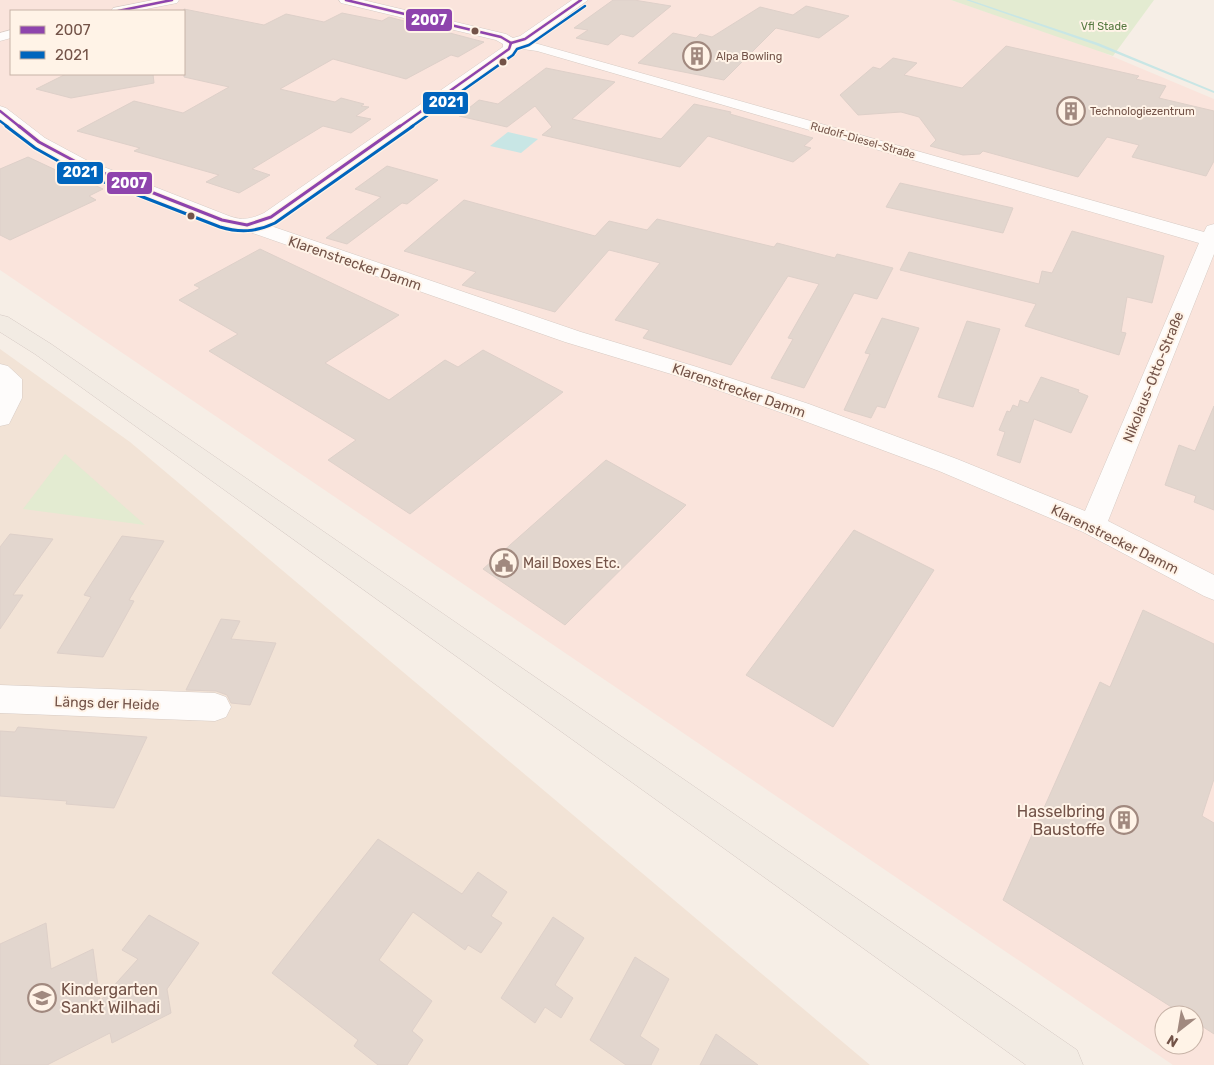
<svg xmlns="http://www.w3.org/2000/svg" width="1214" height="1065" viewBox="0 0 1214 1065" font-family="Rubik,sans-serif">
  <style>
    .residential { fill: #f2e3d6 }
    .commercial { fill: #fae4dc; fill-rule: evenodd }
    .green { fill: #e3ebd1 }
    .water { fill: #c8e6e5 }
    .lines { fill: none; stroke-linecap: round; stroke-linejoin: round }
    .stream { fill: #c8e6e5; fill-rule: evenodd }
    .building { fill: #e2d6ce; stroke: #ded0c9 }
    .minor-casing { stroke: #d7cbc4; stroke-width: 1 }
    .major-casing { stroke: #d5c9c4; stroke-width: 1 }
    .minor { fill: #fefcfb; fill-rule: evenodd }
    .major { fill: #f2ebe3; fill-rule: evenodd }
    .bus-1-far1-casing { stroke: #fff3e7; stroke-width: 4.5 }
    .bus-1-casing { stroke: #fff3e7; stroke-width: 5.5 }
    .bus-2-far1-casing { stroke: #fff3e7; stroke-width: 4.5 }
    .bus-2-casing { stroke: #fff3e7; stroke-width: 5.5 }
    .bus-1-far1 { stroke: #8e44ad; stroke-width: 2.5 }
    .bus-1 { stroke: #8e44ad; stroke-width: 3 }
    .bus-2-far1 { stroke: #0065bd; stroke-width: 2.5 }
    .bus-2 { stroke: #0065bd; stroke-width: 3 }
    .bus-dot { fill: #735348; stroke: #fff3e7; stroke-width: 2 }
    .labels { text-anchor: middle; stroke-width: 4; stroke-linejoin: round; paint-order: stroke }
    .far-park-label { font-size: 11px; fill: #567940; stroke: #fff3e7 }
    .far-poi-label { font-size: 11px; fill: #735348; stroke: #fff3e7; text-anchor: start }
    .far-street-label { font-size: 11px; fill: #735348; stroke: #fff3e7 }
    .street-label { font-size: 14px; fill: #735348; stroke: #fff3e7 }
    .poi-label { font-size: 14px; fill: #735348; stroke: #fff3e7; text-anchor: start }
    .near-poi-label { font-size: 16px; fill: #735348; stroke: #fff3e7; text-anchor: end }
    .line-badge { stroke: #fff3e7; stroke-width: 2 }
    .badge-label { font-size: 14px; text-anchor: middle; font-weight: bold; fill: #fff }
  </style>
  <rect width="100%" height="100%" fill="#f6eee6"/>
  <path class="residential" d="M0,349L130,442L870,1065H0Z"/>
  <path class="commercial" d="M0,0H951L1090,47L1214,99V1065H1173L0,270ZM11,11H184V74H11ZM1164,1015H1194V1045H1164Z"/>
  <g class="green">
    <path d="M951,0H1154L1113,56Z"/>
    <path d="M65,454L145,525L23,509Z"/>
  </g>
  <path class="water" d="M508,132L538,139L521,153L490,146Z"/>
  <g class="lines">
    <path class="stream" d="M966,0H970L1098,43L1214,91V93L1096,45Z"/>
  </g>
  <g class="building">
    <path d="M613,0H634L671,6L633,37L621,34L608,45L576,38L588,30L574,28Z"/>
    <path d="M806,6L849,16L819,38L776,28L724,80L638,63L673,33L696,38L700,34L712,37L760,7L793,15Z"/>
    <path d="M184,9L264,25L286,14L324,22L342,13L382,21L389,17L484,42L458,57L451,55L406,79L333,59L280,89L335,102L341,98L364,104L361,106L369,107L356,116L371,119L351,133L323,126L252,169L270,175L239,193L206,182L219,175L134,151L140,148L77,131L134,101L183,113L229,87L184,77Z"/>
    <path d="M1006,46L1139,76L1136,79L1166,86L1159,98L1214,111V161L1206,176L1132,157L1139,145L1107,137L1078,177L983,151L980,154L963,155L930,146L936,140L919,117L901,112L858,115L840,95L873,67L880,69L893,58L917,63L904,75L962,88Z"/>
    <path d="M546,68L615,82L572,119L661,139L694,104L731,112L730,114L813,138L804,146L811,148L793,162L708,136L680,167L542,135L552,127L535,106L507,127L459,116L479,100L498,104Z"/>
    <path d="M66,74H153L154,83L71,98L36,89Z"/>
    <path d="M28,157L73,178L77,177L103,189L89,196L96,200L10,240L0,235V169Z"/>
    <path d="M387,166L438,180L407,204L402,203L347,244L326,238L381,197L355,189Z"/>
    <path d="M900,183L1013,208L1003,233L886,207Z"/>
    <path d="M464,200L595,236L609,221L647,230L657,219L774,247L777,243L835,258L837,254L893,268L877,299L854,293L804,388L771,378L793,339L788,338L819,284L788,276L731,365L643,338L649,330L615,320L660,263L609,250L555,312L462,285L476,272L404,251Z"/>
    <path d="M1072,231L1164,256L1152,303L1127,297L1121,332L1126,333L1119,355L1025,326L1036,304L900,270L909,252L1039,284L1042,271L1052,273Z"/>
    <path d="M260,249L399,315L325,363L389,400L445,360L458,367L483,350L563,392L410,514L328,460L356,440L209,351L238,334L179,300L200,288L194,285Z"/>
    <path d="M882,318L919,328L885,408L877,406L871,418L844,410L870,354L865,353Z"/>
    <path d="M967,321L1000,329L973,407L938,397Z"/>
    <path d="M1041,377L1079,390L1078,392L1088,396L1071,433L1034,419L1020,463L997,455L1005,432L999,430L1007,411L1010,412L1013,405L1018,407L1020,400L1028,403Z"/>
    <path d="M1214,406V510L1194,502L1196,496L1165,485L1179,445L1195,451Z"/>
    <path d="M606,460L686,505L565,625L483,569Z"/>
    <path d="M854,530L934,570L833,727L746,675Z"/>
    <path d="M10,534L53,539L13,595H23L0,629V547Z"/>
    <path d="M122,536L164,541L129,600L134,601L103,657L57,653L91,597L84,595Z"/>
    <path d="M1143,610L1214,644V779L1202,816L1214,823V1034L1194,1021V1015H1184L1003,900L1100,682L1110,687Z"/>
    <path d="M221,619L240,621L231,639L276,643L250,705L231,703L227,695L216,691L186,690Z"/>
    <path d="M18,727L147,737L114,808L66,804L67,801L0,796V731L15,732Z"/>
    <path d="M378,839L462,894L478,872L507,892L491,916L502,923L481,953L468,945L465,950L413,912L379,960L432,1001L412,1031L423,1040L407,1065H378L354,1046L358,1040L272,973Z"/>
    <path d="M149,915L199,943L167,989L171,1013L112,1043L110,1033L47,1065H0V944L46,923L51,969L93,949L100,1001L138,959L122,950Z"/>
    <path d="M553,917L584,938L555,985L573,998L561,1018L545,1007L535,1023L501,998Z"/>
    <path d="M635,957L669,979L640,1036L659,1049L651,1065H626L590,1040Z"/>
    <path d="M716,1034L758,1065H700Z"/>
  </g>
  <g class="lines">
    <defs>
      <g id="minor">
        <path d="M153,0H179L177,3L136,11H111L113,8Z"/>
        <path d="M339,0H363L506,34L513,38L520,36L572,0H588L531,42L1204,232L1207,226L1214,224V254L1108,521L1214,575V600L1204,596L1083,532L939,471L791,416L681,377L565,342L247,231L215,224L74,168L33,146L0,119V106L6,108L45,138L86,160L229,216C243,221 251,219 264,213L503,47V44L496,40L341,3ZM516,48L537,51L1199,243L1085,511L957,459L809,404L697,367L581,332L268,225L278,221L514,52Z"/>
        <path d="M11,30V38L0,41V33Z"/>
        <path d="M0,364L8,366L22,379V398L9,424L0,426Z"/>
        <path d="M0,685L215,693L226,697L231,707L226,717L215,721L0,713Z"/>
      </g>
      <path id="major" d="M0,315L8,317L51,344L1077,1050L1083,1065H1026L35,354L0,332Z"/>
    </defs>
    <use href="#minor" class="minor-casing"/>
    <use href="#major" class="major-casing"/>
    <use href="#minor" class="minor"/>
    <use href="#major" class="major"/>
    <defs>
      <g id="bus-1-far1">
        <path d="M346,0L501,37L511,43"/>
        <path d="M118,11L172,0"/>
        <path d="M511,43L525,39L581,0"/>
        <path d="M0,111L20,127"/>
        <path d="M399,127L509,49L511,43"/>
      </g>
      <path id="bus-1" d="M19,126L39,142L80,164L222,220L247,225L271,217L400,126"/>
      <g id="bus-2-far1">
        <path d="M0,121L8,127"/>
        <path d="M411,127L513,55L517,49L529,45L585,6"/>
      </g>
      <path id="bus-2" d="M6,126L35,148L76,171L220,227C240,233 256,232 275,223L413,126"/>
    </defs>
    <use href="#bus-1-far1" class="bus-1-far1-casing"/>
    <use href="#bus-1" class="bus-1-casing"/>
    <use href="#bus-2-far1" class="bus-2-far1-casing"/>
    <use href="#bus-2" class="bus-2-casing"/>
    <use href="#bus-1-far1" class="bus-1-far1"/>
    <use href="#bus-1" class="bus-1"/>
    <use href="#bus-2-far1" class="bus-2-far1"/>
    <use href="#bus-2" class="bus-2"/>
  </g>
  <defs>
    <symbol id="building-ring" viewBox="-11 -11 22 22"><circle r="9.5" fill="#fff3e7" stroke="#a1897f" stroke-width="1.5"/><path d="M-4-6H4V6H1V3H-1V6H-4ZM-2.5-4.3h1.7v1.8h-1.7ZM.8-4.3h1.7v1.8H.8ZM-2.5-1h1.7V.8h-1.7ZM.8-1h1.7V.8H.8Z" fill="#a1897f"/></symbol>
    <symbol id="civic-ring" viewBox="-11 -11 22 22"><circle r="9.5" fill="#fff3e7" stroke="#a1897f" stroke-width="1.5"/><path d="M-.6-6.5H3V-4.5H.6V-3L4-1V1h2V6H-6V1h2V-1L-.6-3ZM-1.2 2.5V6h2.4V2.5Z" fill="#a1897f"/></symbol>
    <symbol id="school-ring" viewBox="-11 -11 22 22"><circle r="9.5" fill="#fff3e7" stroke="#a1897f" stroke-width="1.5"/><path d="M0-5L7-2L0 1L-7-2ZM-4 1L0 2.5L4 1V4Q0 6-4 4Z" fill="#a1897f"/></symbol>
  </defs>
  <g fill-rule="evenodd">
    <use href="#building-ring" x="681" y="40" width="32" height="32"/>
    <use href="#building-ring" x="1055" y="95" width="32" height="32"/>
    <use href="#civic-ring" x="488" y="547" width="32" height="32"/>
    <use href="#building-ring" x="1108" y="804" width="32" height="32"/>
    <use href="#school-ring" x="26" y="982" width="32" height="32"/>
  </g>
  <g class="bus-dot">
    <circle cx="475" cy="31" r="4.5"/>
    <circle cx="503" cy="62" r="4.5"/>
    <circle cx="191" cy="216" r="4.5"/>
  </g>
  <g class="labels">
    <g class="far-park-label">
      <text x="1104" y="30">Vfl Stade</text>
    </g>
    <g class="far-poi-label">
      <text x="716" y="60">Alpa Bowling</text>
      <text x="1090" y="115">Technologiezentrum</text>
    </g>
    <g class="far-street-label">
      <text transform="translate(863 140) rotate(16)" y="4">Rudolf-Diesel-Straße</text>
    </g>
    <g class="street-label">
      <text transform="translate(355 263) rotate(19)" y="5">Klarenstrecker Damm</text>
      <text transform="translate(1153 377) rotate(-68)" y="5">Nikolaus-Otto-Straße</text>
      <text transform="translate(739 390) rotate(19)" y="5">Klarenstrecker Damm</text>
      <text transform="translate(1115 539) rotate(26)" y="5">Klarenstrecker Damm</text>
      <text transform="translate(107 703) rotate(2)" y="5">Längs der Heide</text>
    </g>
    <g class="poi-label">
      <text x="523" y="568">Mail Boxes Etc.</text>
    </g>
    <g class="near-poi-label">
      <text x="1105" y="817">Hasselbring<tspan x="1105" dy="18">Baustoffe</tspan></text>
      <text x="61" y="995" text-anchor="start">Kindergarten<tspan x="61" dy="18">Sankt Wilhadi</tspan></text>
    </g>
  </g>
  <g class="line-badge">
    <rect x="405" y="8" width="48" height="24" rx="5" fill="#8e44ad"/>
    <rect x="422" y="91" width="47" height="24" rx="5" fill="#0065bd"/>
    <rect x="56" y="161" width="48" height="24" rx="5" fill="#0065bd"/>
    <rect x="106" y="171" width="47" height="24" rx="5" fill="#8e44ad"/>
  </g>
  <g class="badge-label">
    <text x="429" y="25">2007</text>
    <text x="446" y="107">2021</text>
    <text x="80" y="177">2021</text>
    <text x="129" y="188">2007</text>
  </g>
  <rect x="10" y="10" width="175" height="65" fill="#fff3e7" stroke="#c7b3a7"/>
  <rect x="20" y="26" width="25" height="8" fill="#8e44ad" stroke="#c7b3a7"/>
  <text x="55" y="35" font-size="15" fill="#735348">2007</text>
  <rect x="20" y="51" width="25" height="8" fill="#0065bd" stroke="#c7b3a7"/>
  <text x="55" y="60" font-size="15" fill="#735348">2021</text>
  <g transform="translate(1179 1030) rotate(211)"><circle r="24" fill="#fff3e7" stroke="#c7b3a7"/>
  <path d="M0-4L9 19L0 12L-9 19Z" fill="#a1897f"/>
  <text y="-8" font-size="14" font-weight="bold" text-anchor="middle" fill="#735348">N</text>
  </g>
</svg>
